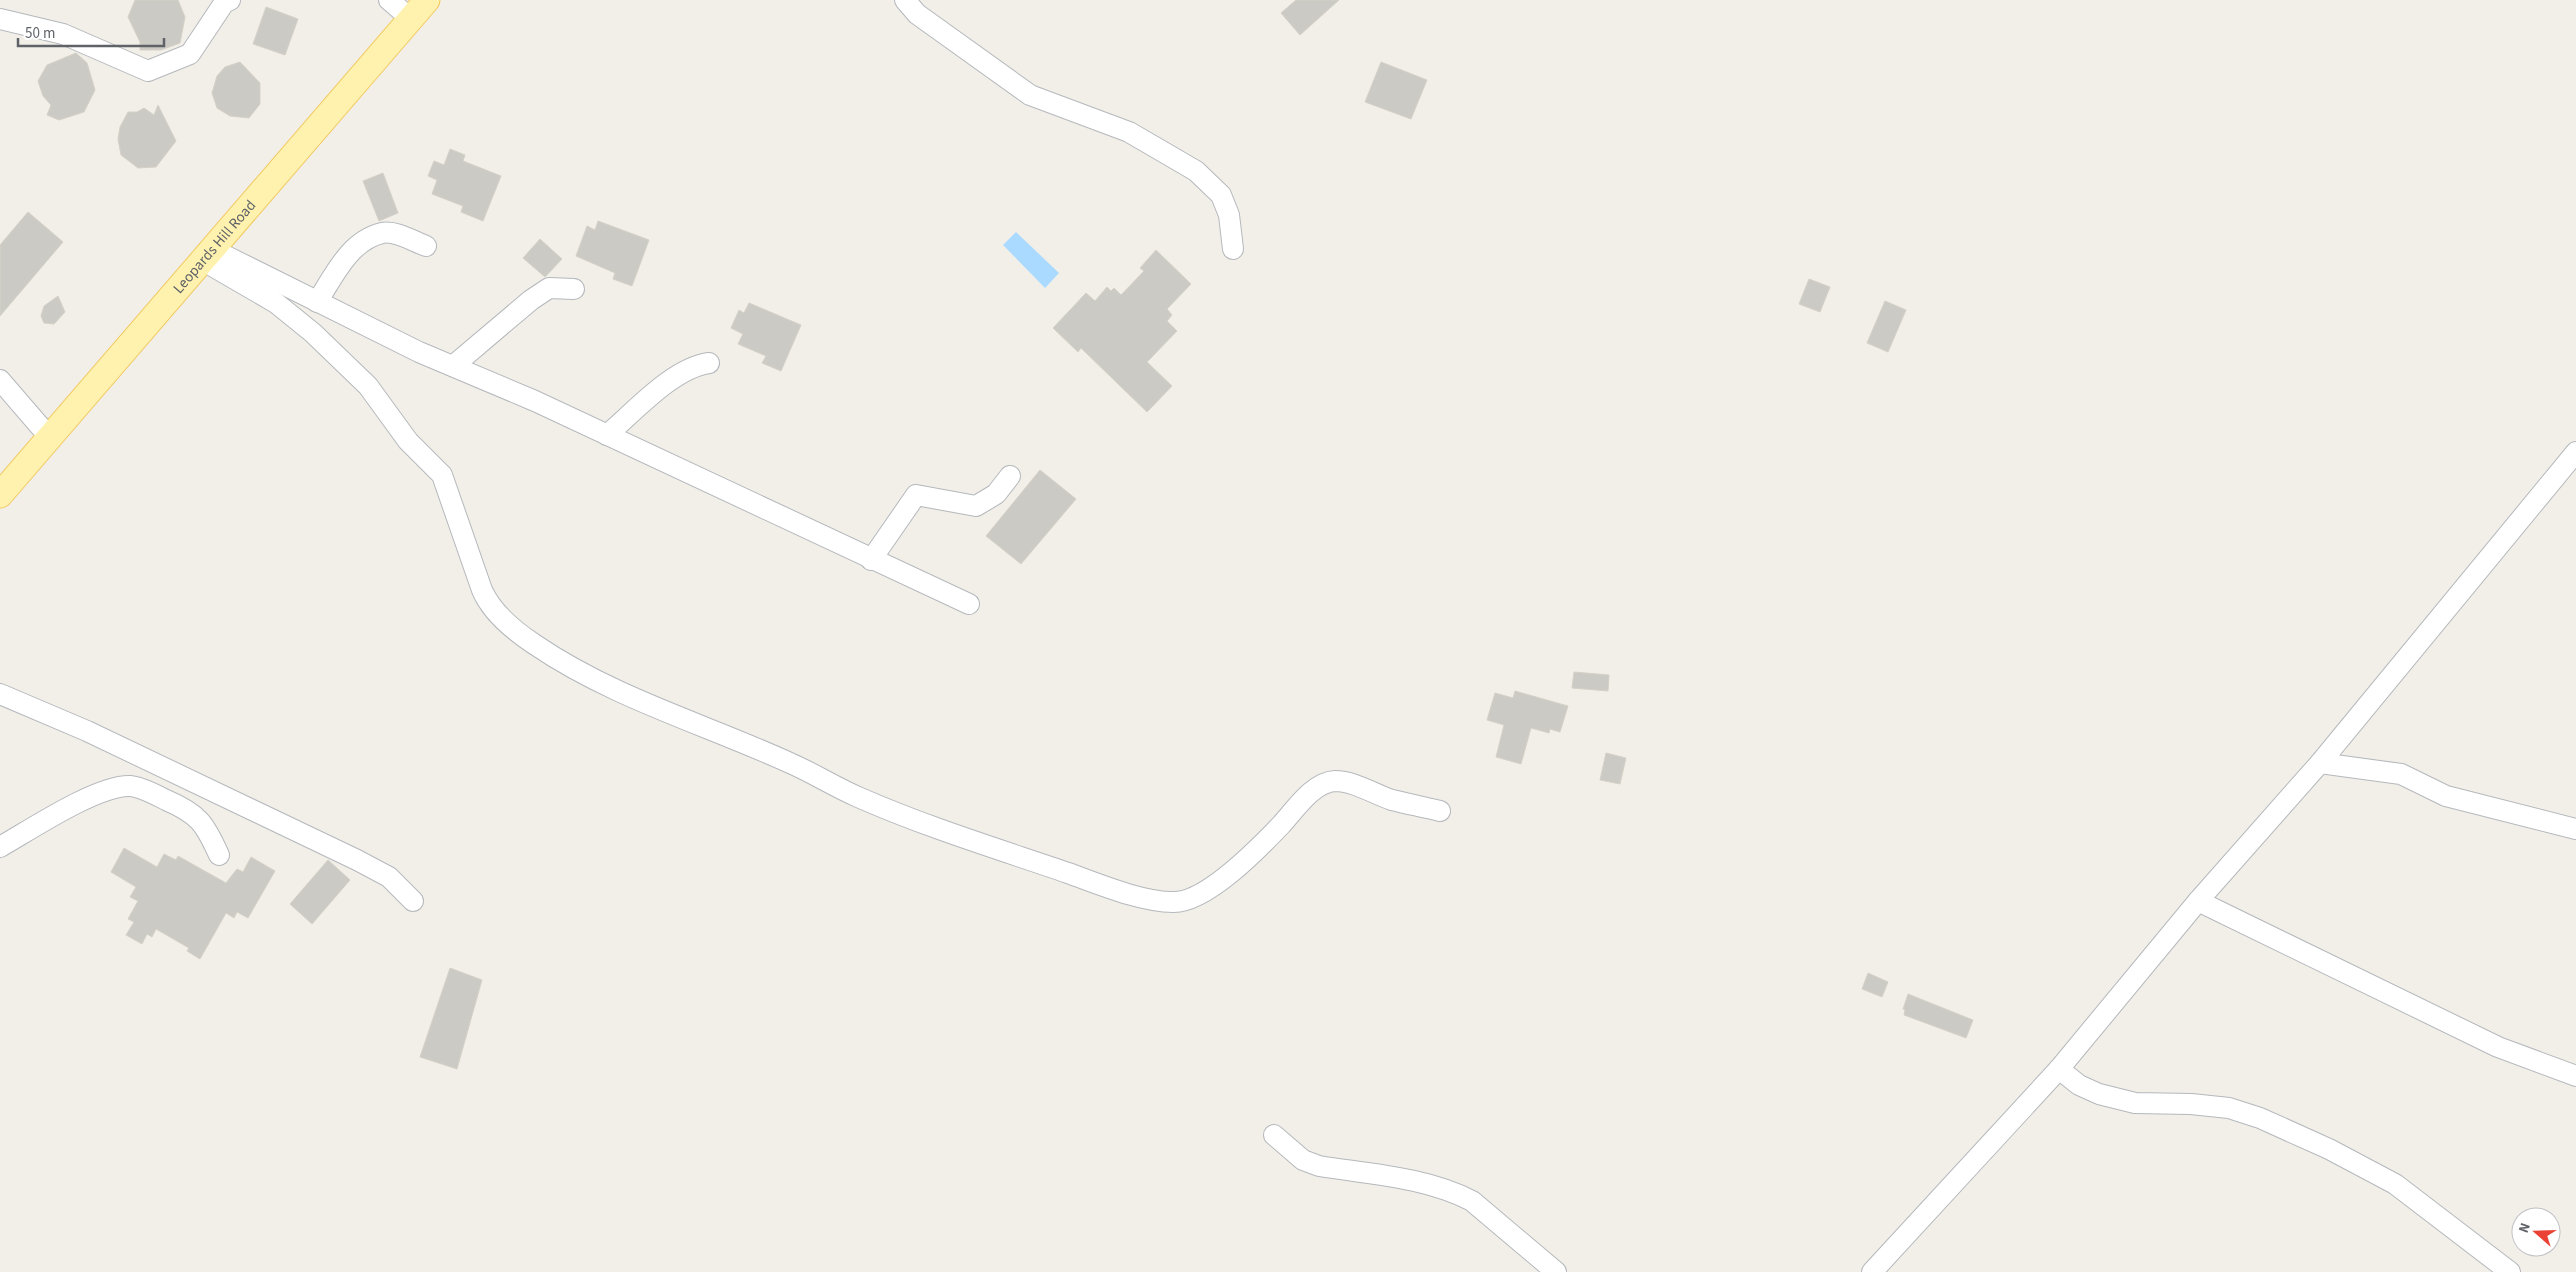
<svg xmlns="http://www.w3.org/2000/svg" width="2576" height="1272" viewBox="0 0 2576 1272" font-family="'Source Sans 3',sans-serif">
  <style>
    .water { fill: #aadaff }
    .building { fill: #cccac5; stroke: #d6d1c6 }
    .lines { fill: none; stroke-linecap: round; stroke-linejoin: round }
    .minor-casing { stroke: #b5b8bc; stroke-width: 22 }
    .major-casing { stroke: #f2c960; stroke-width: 27 }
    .minor { stroke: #fff; stroke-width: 20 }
    .major { stroke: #fff2af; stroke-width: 25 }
    .labels { text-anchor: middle; stroke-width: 4.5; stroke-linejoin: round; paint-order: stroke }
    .street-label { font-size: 15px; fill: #5f6368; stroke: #fff }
  </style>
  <rect width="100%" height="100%" fill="#f1efe8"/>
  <path class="water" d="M1016,232L1059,273L1045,288L1003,245Z"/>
  <g class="building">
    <path d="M135,0H178L185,17L180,43L161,50H140V42L128,17Z"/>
    <path d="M1296,0H1339L1300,35L1281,13Z"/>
    <path d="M266,7L298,19L285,55L253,44Z"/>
    <path d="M76,53L87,63L95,90L84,112L59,120L47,115L51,105L43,96L38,81L47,65Z"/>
    <path d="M240,62L260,83V104L249,118L230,116L217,108L212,93L217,76L225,67Z"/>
    <path d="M1381,62L1427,80L1411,119L1365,102Z"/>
    <path d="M158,105L176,141L156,167L138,168L121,155L118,139L120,127L128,112H137L144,108L154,115Z"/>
    <path d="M450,149L465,155L463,161L501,176L483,221L461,212L463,206L432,194L437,180L428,176L434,161L444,165Z"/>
    <path d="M383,173L398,213L379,221L363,181Z"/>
    <path d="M28,212L63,242L0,316V245Z"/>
    <path d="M598,221L649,240L632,286L613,279L615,273L576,256L587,226L595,230Z"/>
    <path d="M540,239L562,259L545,277L523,258Z"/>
    <path d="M1156,250L1191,284L1167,309L1172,315L1167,321L1177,331L1147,362L1172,386L1147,412L1081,348L1078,352L1053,328L1086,293L1095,301L1107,287L1111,291L1114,288L1121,295L1144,271L1140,268Z"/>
    <path d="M1809,279L1830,287L1820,312L1799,304Z"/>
    <path d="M58,296L65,312L54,324L44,323L41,316L44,306Z"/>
    <path d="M1885,301L1906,310L1888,352L1867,343Z"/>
    <path d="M749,303L801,325L781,371L762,363L766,356L738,344L743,334L731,328L739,310L744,313Z"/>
    <path d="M1040,470L1076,499L1021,564L986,536Z"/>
    <path d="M1574,672L1609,675L1608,691L1572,688Z"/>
    <path d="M1515,691L1568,706L1560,732L1550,729L1549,733L1531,728L1521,764L1496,757L1504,725L1487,720L1495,693L1513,698Z"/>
    <path d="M1606,753L1626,758L1620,784L1600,780Z"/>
    <path d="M124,848L157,867L164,854L176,860L178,856L226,883L237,869L243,872L251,857L275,871L248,918L237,912L234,918L226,913L200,959L187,951L189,948L156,929L152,937L147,934L142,944L126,935L134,922L128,919L138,901L130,897L136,887L111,872Z"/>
    <path d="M328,860L350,880L312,924L290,904Z"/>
    <path d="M450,968L482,980L457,1069L420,1057Z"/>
    <path d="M1868,973L1888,982L1882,997L1862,989Z"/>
    <path d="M1908,994L1973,1020L1966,1038L1904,1015L1905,1010L1903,1009Z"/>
  </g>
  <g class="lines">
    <defs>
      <g id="minor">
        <path d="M389,0L411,19"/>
        <path d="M905,0L917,14L1030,95L1129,132L1196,171L1221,195L1229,215L1233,249"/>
        <path d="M0,19L63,34L148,71L190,54L224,3L230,0"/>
        <path d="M212,249L419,352L535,401L969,604"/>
        <path d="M202,260L276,303L313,333L368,386L408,441L442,475L482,590C492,613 513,630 534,644C613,698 705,724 790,763C813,773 835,787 858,797C926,827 998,849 1068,873C1099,884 1141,902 1173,902C1206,903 1259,848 1281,825C1295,810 1313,782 1335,781C1354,781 1374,794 1392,800C1408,804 1424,807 1440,811"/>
        <path d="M317,302C334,276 349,241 382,233C395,230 413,241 426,246"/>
        <path d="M453,366L531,300L549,288L574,289"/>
        <path d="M0,380L50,438"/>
        <path d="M607,435C635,411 673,368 709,363"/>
        <path d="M871,560L916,495L976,506L996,494L1010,476"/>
        <path d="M0,694L87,731L357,860L389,877L413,901"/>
        <path d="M2320,763L2401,774L2446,796L2576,829"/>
        <path d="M0,847C30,830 97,785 130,786C142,787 156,795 166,800C199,814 205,824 219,855"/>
        <path d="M2198,901L2498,1047L2576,1076"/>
        <path d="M2059,1069L2079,1085L2099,1094L2135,1103L2191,1104L2229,1108L2260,1118L2329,1149L2395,1184L2510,1272"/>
        <path d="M1274,1135L1303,1160L1319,1166C1369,1174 1426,1177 1472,1201L1556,1272"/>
        <path d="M1872,1272L2059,1069L2198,901L2320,763L2576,452"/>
      </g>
      <g id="major">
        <path id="s1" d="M0,495L427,0"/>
      </g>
    </defs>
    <use href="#minor" class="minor-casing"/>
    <use href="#major" class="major-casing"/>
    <use href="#minor" class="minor"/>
    <use href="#major" class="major"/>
  </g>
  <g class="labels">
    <g class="street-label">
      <text dy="5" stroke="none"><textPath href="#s1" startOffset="328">Leopards Hill Road</textPath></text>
    </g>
  </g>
  <g transform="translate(2536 1232) rotate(290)"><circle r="24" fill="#ffffff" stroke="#bfc1c3"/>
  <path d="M0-4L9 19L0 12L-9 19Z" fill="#ea4335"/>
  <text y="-8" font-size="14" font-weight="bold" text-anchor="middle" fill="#5f6368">N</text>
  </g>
  <path d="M18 38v8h146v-8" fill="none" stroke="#5f6368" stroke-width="2.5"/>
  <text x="25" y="38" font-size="15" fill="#5f6368" stroke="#ffffff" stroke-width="4" paint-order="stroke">50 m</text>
</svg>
